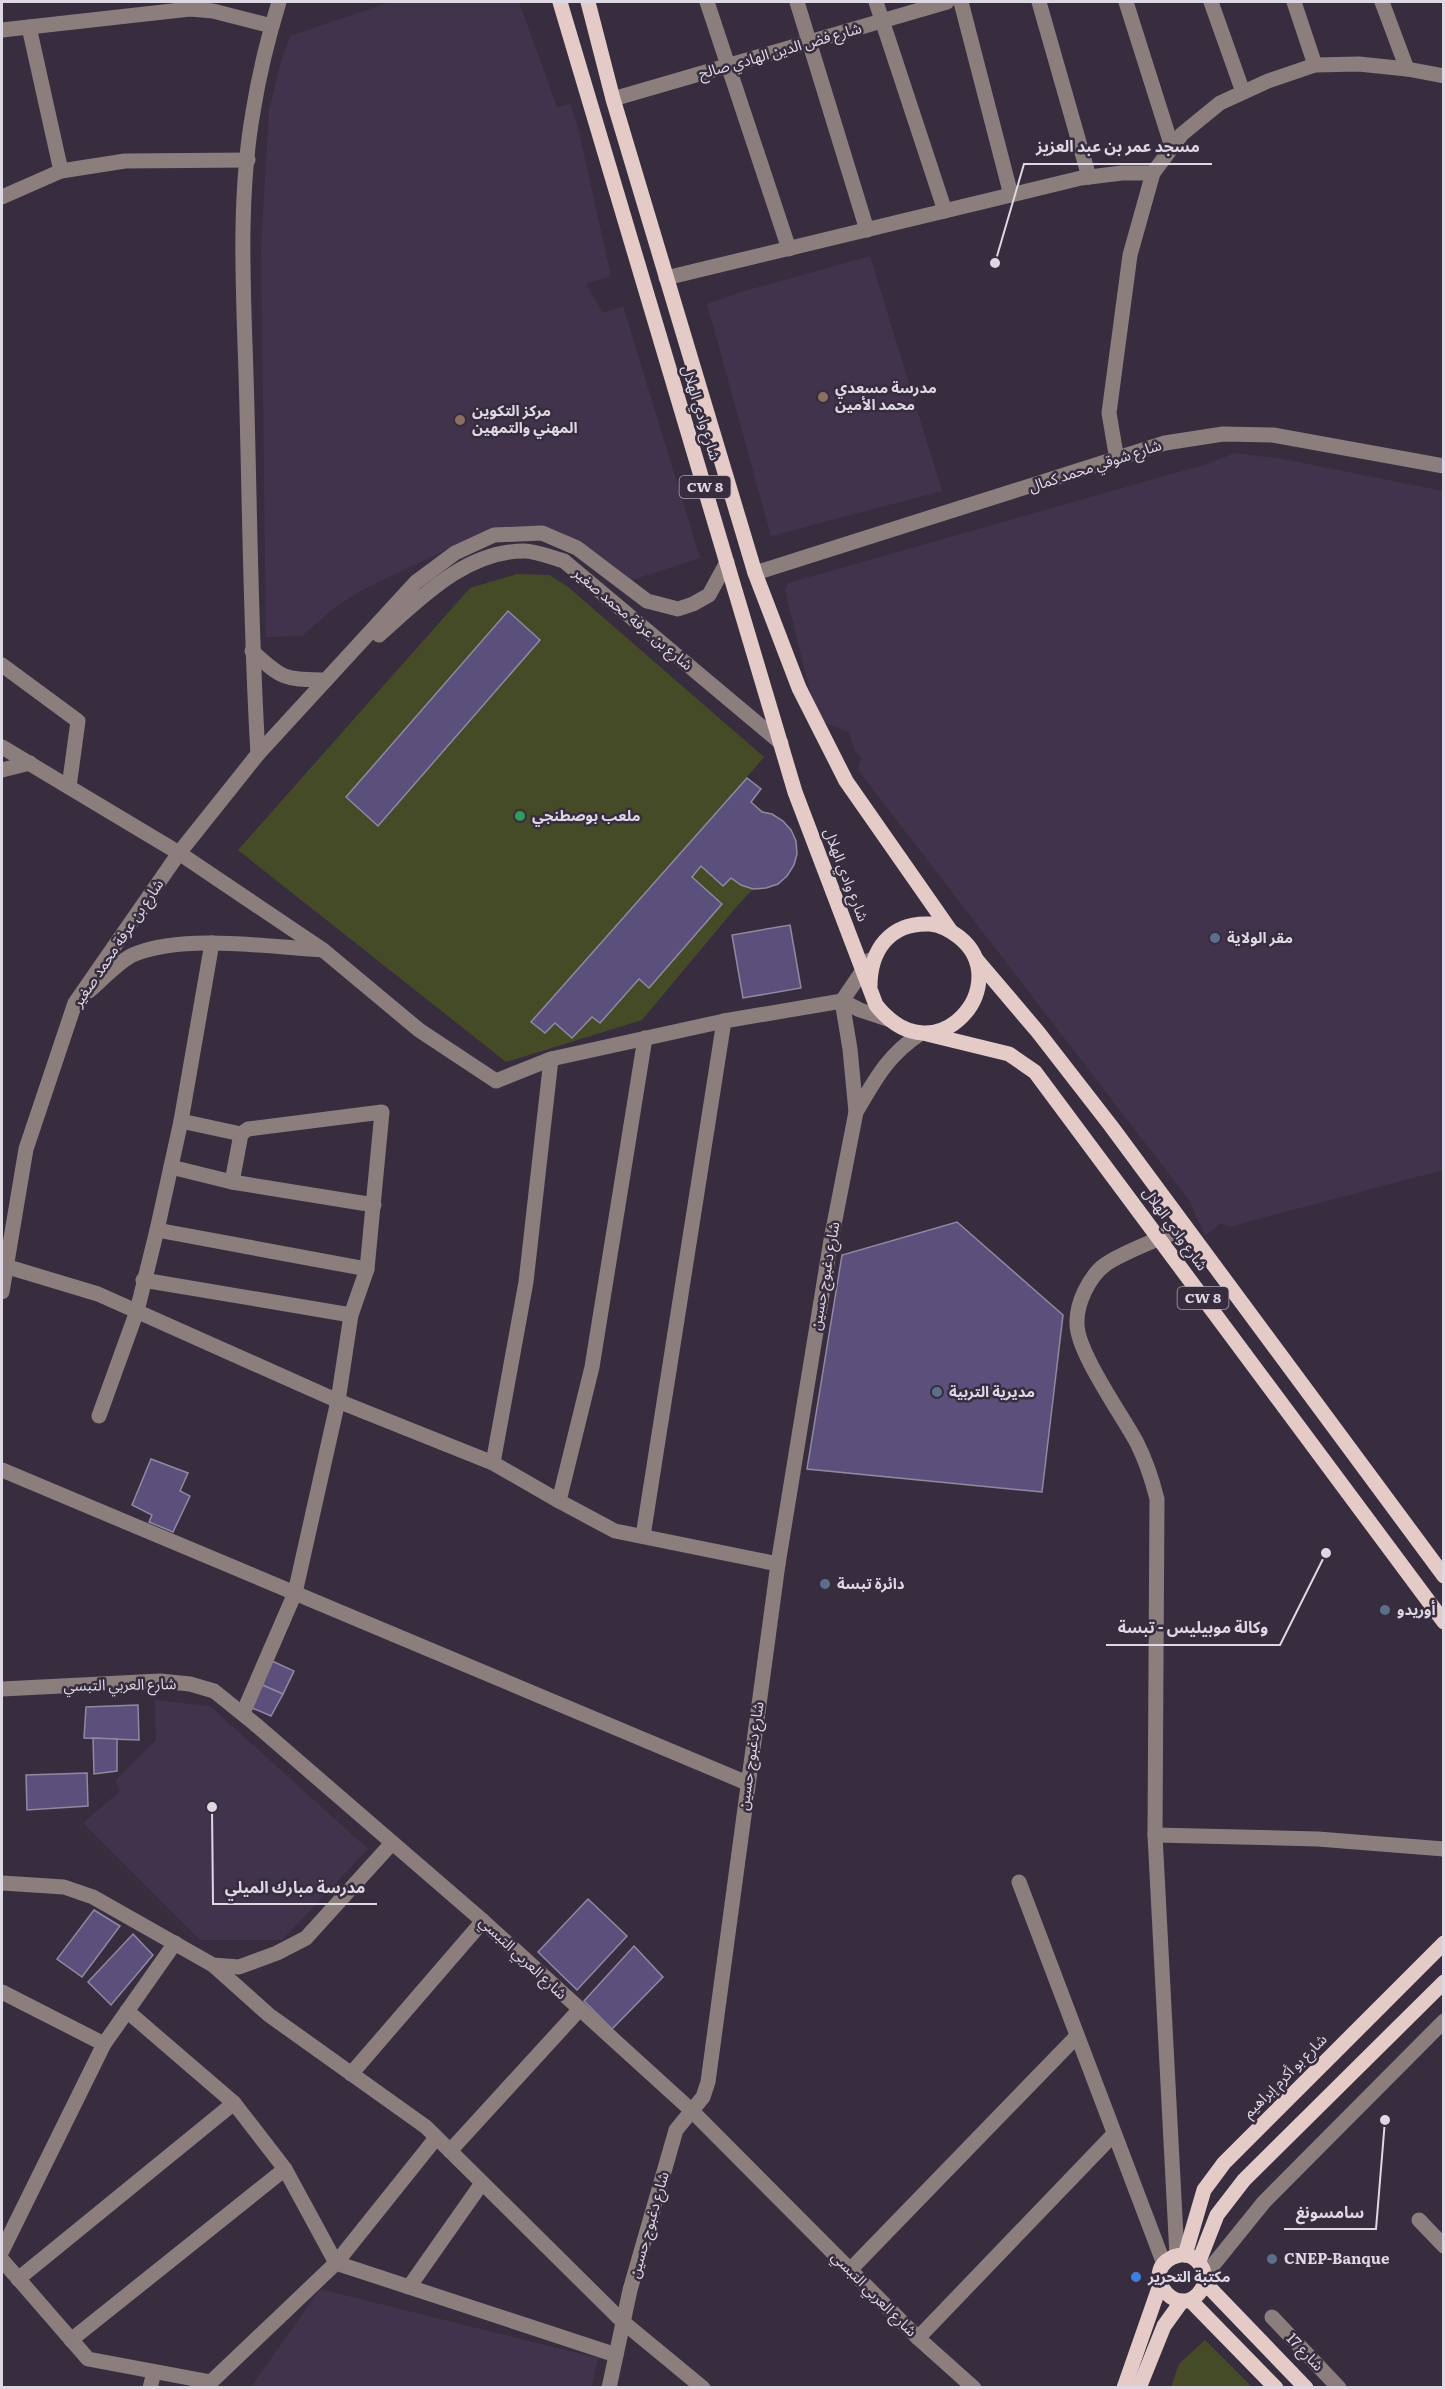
<svg xmlns="http://www.w3.org/2000/svg" width="1445" height="2389" viewBox="0 0 1445 2389" font-family="Literata,'Noto Sans Arabic',serif">
  <style>
    .built { fill: #41334b }
    .green { fill: #464b27 }
    .building { fill: #5b4f7c; stroke: #8f8aa1; stroke-width: 1.5 }
    .lines { fill: none; stroke-linecap: round; stroke-linejoin: round }
    .minor { stroke: #8b7e7d; stroke-width: 15 }
    .major { stroke: #e4cbc8; stroke-width: 15 }
    .education-dot { fill: #8d6e63; stroke: #372d3f; stroke-width: 2 }
    .leisure-dot { fill: #2e9e5b; stroke: #372d3f; stroke-width: 2 }
    .service-dot { fill: #5c6f8a; stroke: #372d3f; stroke-width: 2 }
    .shop-dot { fill: #3f7fe0; stroke: #372d3f; stroke-width: 2 }
    .labels { text-anchor: middle; stroke-width: 5; stroke-linejoin: round; paint-order: stroke }
    .shield { fill: #372d3f; stroke: #aca5b2; stroke-width: 1.5 }
    .shield-label { font-size: 14px; font-weight: bold; fill: #ded8e4 }
    .street-label { font-size: 15px; fill: #ded8e4; stroke: #372d3f }
    .poi-label { font-size: 15px; font-weight: bold; fill: #ded8e4; stroke: #372d3f; text-anchor: start }
    .leader { fill: none; stroke: #ded8e4; stroke-width: 2 }
    .callout-dot { fill: #ded8e4; stroke: #372d3f; stroke-width: 2 }
    .callout-label { font-size: 16px; text-anchor: middle; font-weight: bold; fill: #ded8e4; stroke: #372d3f; stroke-width: 5; stroke-linejoin: round; paint-order: stroke }
  </style>
  <rect width="100%" height="100%" fill="#372d3f"/>
  <g class="built">
    <path d="M390,2H519L557,107L570,104L578,127L611,276L586,284L603,313L623,306L700,558L626,582L578,541L517,527L481,533L364,589L334,608L302,636L266,637L261,247L269,111L280,65L290,36Z"/>
    <path d="M870,256L942,491L771,536L707,304L741,292Z"/>
    <path d="M1235,453L1283,459L1443,491V1170L1229,1227L1221,1223L1205,1236L1189,1200L858,770L861,758L855,751L849,732L817,720L785,590L788,583L1207,464Z"/>
    <path d="M155,1700L210,1706L368,1849L282,1940H200L83,1823L120,1791L115,1781L156,1740Z"/>
    <path d="M320,2289L598,2358L592,2387H251Z"/>
  </g>
  <g class="green">
    <path d="M517,574L549,575L567,586L764,757L747,777L761,789L751,802C771,819 785,815 796,841L778,884L766,888L753,889L738,905L642,1020L506,1062L238,850L470,588Z"/>
    <path d="M1205,2340L1252,2387H1171L1179,2364Z"/>
  </g>
  <g class="building">
    <path d="M508,611L540,640L378,826L346,797Z"/>
    <path d="M747,778L761,789L751,802L762,812L772,814L783,821L791,830L796,841L797,854L794,865L787,876L778,884L766,888L753,889L741,885L731,878L723,886L701,866L692,877L722,904L649,988L639,979L600,1023L592,1017L572,1038L555,1023L545,1033L531,1022Z"/>
    <path d="M790,925L801,988L743,998L732,935Z"/>
    <path d="M957,1222L1063,1315L1042,1492L807,1469L842,1255Z"/>
    <path d="M151,1459L188,1473L180,1491L190,1496L173,1532L149,1522L152,1515L132,1505Z"/>
    <path d="M270,1660L294,1671L283,1694L260,1684Z"/>
    <path d="M260,1684L283,1694L271,1716L250,1707Z"/>
    <path d="M138,1705L139,1740L84,1738L86,1707Z"/>
    <path d="M93,1738L117,1739V1771L94,1774Z"/>
    <path d="M87,1773L88,1806L27,1810L26,1775Z"/>
    <path d="M588,1899L627,1936L577,1990L538,1952Z"/>
    <path d="M94,1910L120,1926L82,1977L57,1959Z"/>
    <path d="M133,1934L153,1955L111,2005L88,1982Z"/>
    <path d="M634,1946L663,1977L612,2029L584,2001Z"/>
  </g>
  <g class="lines">
    <g class="minor">
      <path d="M707,2L789,249"/>
      <path d="M797,2L867,230"/>
      <path d="M876,2L945,211"/>
      <path d="M961,2L1011,195"/>
      <path d="M1039,2L1089,177"/>
      <path d="M1126,2L1172,147"/>
      <path d="M1211,2L1243,92"/>
      <path d="M1294,2L1315,65"/>
      <path d="M1382,2L1407,69"/>
      <path d="M29,27L61,171"/>
      <path d="M2,30L190,9L213,11L272,26"/>
      <path d="M613,99L947,2"/>
      <path d="M2,197L61,171L125,161L248,160"/>
      <path d="M666,278L1081,178L1122,173H1153"/>
      <path d="M1117,460L1109,413L1130,255L1153,173L1182,134L1220,103L1268,81L1315,65L1359,64L1407,69L1444,76"/>
      <path d="M755,573L1165,443L1223,434L1273,435L1444,466"/>
      <path d="M379,635C420,599 465,551 524,551C537,551 552,558 564,561L781,743"/>
      <path d="M252,651C283,680 284,679 326,680"/>
      <path d="M2,665L78,721L69,787"/>
      <path d="M2,747L179,853L323,950L419,1030L496,1081L551,1059L724,1021L842,1001L860,1010L887,1019"/>
      <path d="M258,754C251,640 250,525 247,410C245,312 236,209 253,112C259,74 268,38 279,2"/>
      <path d="M2,770L30,763"/>
      <path d="M89,991C101,981 121,959 135,954C186,934 269,947 323,950"/>
      <path d="M856,1112C876,1078 887,1056 921,1033"/>
      <path d="M181,1121L241,1134L232,1182"/>
      <path d="M241,1134L248,1129L382,1112L367,1269L351,1315L338,1401L295,1593L243,1713"/>
      <path d="M171,1167L232,1182L374,1205"/>
      <path d="M157,1230L367,1269"/>
      <path d="M5,1266L98,1294L338,1401L493,1463L559,1501L615,1531L778,1564"/>
      <path d="M143,1280L351,1315"/>
      <path d="M2,1292L26,1149L75,1003L179,853L258,754L416,582L455,553L494,535L542,533L577,548L647,601L678,609L693,604L709,595L727,562"/>
      <path d="M99,1416L137,1311L157,1230L181,1121L212,943"/>
      <path d="M493,1463L526,1282L551,1059"/>
      <path d="M2,1470L747,1783"/>
      <path d="M559,1501L592,1367L645,1038"/>
      <path d="M643,1536L724,1021"/>
      <path d="M2,1689L160,1681L190,1684L214,1691L255,1724L483,1921L691,2110L918,2338L974,2388"/>
      <path d="M1155,1835L1318,1839L1444,1849"/>
      <path d="M1019,1882L1164,2264"/>
      <path d="M2,1883L64,1887L93,1897L213,1965L239,1967L277,1953L306,1938L392,1843"/>
      <path d="M213,1965L269,2015L426,2127L623,2322L703,2388"/>
      <path d="M2,1992L104,2044"/>
      <path d="M127,2011L234,2103L285,2169L336,2263L436,2138"/>
      <path d="M351,2074L483,1921"/>
      <path d="M450,2151L579,2010"/>
      <path d="M1419,2220L1444,2246"/>
      <path d="M2,2251L104,2044L175,1943"/>
      <path d="M1177,2256L1155,1835L1157,1499C1152,1479 1146,1461 1137,1443C1122,1415 1077,1352 1077,1324C1076,1304 1089,1276 1106,1264C1126,1251 1163,1237 1186,1228"/>
      <path d="M2,2260L88,2359L211,2382L336,2263L616,2355"/>
      <path d="M850,2270L1077,2036"/>
      <path d="M1205,2275L1264,2202L1444,2021"/>
      <path d="M18,2279L234,2103"/>
      <path d="M409,2287L482,2183"/>
      <path d="M1272,2317L1339,2388"/>
      <path d="M918,2338L1114,2134"/>
      <path d="M71,2340L285,2169"/>
      <path d="M150,2388L154,2372"/>
      <path d="M609,2388L630,2290L676,2130L703,2097L708,2082L778,1564L831,1240L856,1112L850,1049L842,1001L870,960"/>
    </g>
    <g class="major">
      <path d="M560,2L795,792L876,1005C936,1081 1017,983 959,937C950,930 941,925 930,924C890,922 870,950 870,987"/>
      <path d="M588,2L613,99L755,573L799,688L846,781L950,930"/>
      <path d="M976,959L1038,1032L1111,1126L1444,1576"/>
      <path d="M927,1034L1009,1054L1035,1072L1444,1622"/>
      <path d="M1185,2255L1204,2190L1224,2163L1444,1943"/>
      <path d="M1199,2261L1217,2215L1244,2180L1444,1982"/>
      <path d="M1205,2283C1185,2329 1135,2275 1173,2257C1192,2249 1206,2265 1205,2283L1306,2388"/>
      <path d="M1190,2300L1276,2388"/>
      <path d="M1124,2388L1160,2285"/>
      <path d="M1139,2388L1164,2326L1182,2301"/>
    </g>
  </g>
  <g class="education-dot">
    <circle cx="823" cy="397" r="6"/>
    <circle cx="460" cy="420" r="6"/>
  </g>
  <circle class="leisure-dot" cx="520" cy="816" r="6"/>
  <g class="service-dot">
    <circle cx="1215" cy="938" r="6"/>
    <circle cx="937" cy="1392" r="6"/>
    <circle cx="825" cy="1584" r="6"/>
    <circle cx="1385" cy="1610" r="6"/>
    <circle cx="1272" cy="2259" r="6"/>
  </g>
  <circle class="shop-dot" cx="1136" cy="2277" r="6"/>
  <g class="labels">
    <g class="shield">
      <rect x="679.5" y="476" width="51" height="22" rx="4.5"/>
      <rect x="1177.5" y="1287" width="51" height="22" rx="4.5"/>
    </g>
    <g class="shield-label">
      <text x="705" y="492">CW 8</text>
      <text x="1203" y="1303">CW 8</text>
    </g>
    <g class="street-label">
      <text transform="translate(780 51) rotate(-16)" y="5">شارع فض الدين الهادي صالح</text>
      <text transform="translate(701 413) rotate(73)" y="5">شارع وادي الهلال</text>
      <text transform="translate(1095 466) rotate(-18)" y="5">شارع شوقي محمد كمال</text>
      <text transform="translate(633 619) rotate(40)" y="5">شارع بن عرفة محمد صغير</text>
      <text transform="translate(846 875) rotate(69)" y="5">شارع وادي الهلال</text>
      <text transform="translate(118 943) rotate(-56)" y="5">شارع بن عرفة محمد صغير</text>
      <text transform="translate(1175 1229) rotate(54)" y="5">شارع وادي الهلال</text>
      <text transform="translate(825 1276) rotate(-80)" y="5">شارع دغبوج حسين</text>
      <text transform="translate(120 1685) rotate(-1)" y="5">شارع العربي التبسي</text>
      <text transform="translate(751 1756) rotate(-82)" y="5">شارع دغبوج حسين</text>
      <text transform="translate(523 1958) rotate(43)" y="5">شارع العربي التبسي</text>
      <text transform="translate(1285 2076) rotate(-45)" y="5">شارع بو أكرم إبراهيم</text>
      <text transform="translate(649 2225) rotate(-74)" y="5">شارع دغبوج حسين</text>
      <text transform="translate(874 2294) rotate(45)" y="5">شارع العربي التبسي</text>
      <text transform="translate(1305 2352) rotate(46)" y="5">شارع 17</text>
    </g>
    <g class="poi-label">
      <text x="835" y="393">مدرسة مسعدي<tspan x="835" dy="17">محمد الأمين</tspan></text>
      <text x="472" y="416">مركز التكوين<tspan x="472" dy="17">المهني والتمهين</tspan></text>
      <text x="532" y="821">ملعب بوصطنجي</text>
      <text x="1227" y="943">مقر الولاية</text>
      <text x="949" y="1397">مديرية التربية</text>
      <text x="837" y="1589">دائرة تبسة</text>
      <text x="1397" y="1615">أوريدو</text>
      <text x="1284" y="2264">CNEP-Banque</text>
      <text x="1148" y="2282">مكتبة التحرير</text>
    </g>
  </g>
  <path class="leader" d="M995 263L1024 164H1212M1326 1553L1280 1645H1106M212 1807L213 1904H377M1385 2120L1376 2229H1284"/>
  <g class="callout-dot">
    <circle cx="995" cy="263" r="6"/>
    <circle cx="1326" cy="1553" r="6"/>
    <circle cx="212" cy="1807" r="6"/>
    <circle cx="1385" cy="2120" r="6"/>
  </g>
  <g class="callout-label">
    <text x="1118" y="152">مسجد عمر بن عبد العزيز</text>
    <text x="1193" y="1633">وكالة موبيليس - تبسة</text>
    <text x="295" y="1893">مدرسة مبارك الميلي</text>
    <text x="1330" y="2218">سامسونغ</text>
  </g>
  <rect width="1445" height="2389" fill="none" stroke="#ded8e4" stroke-width="6"/>
</svg>
